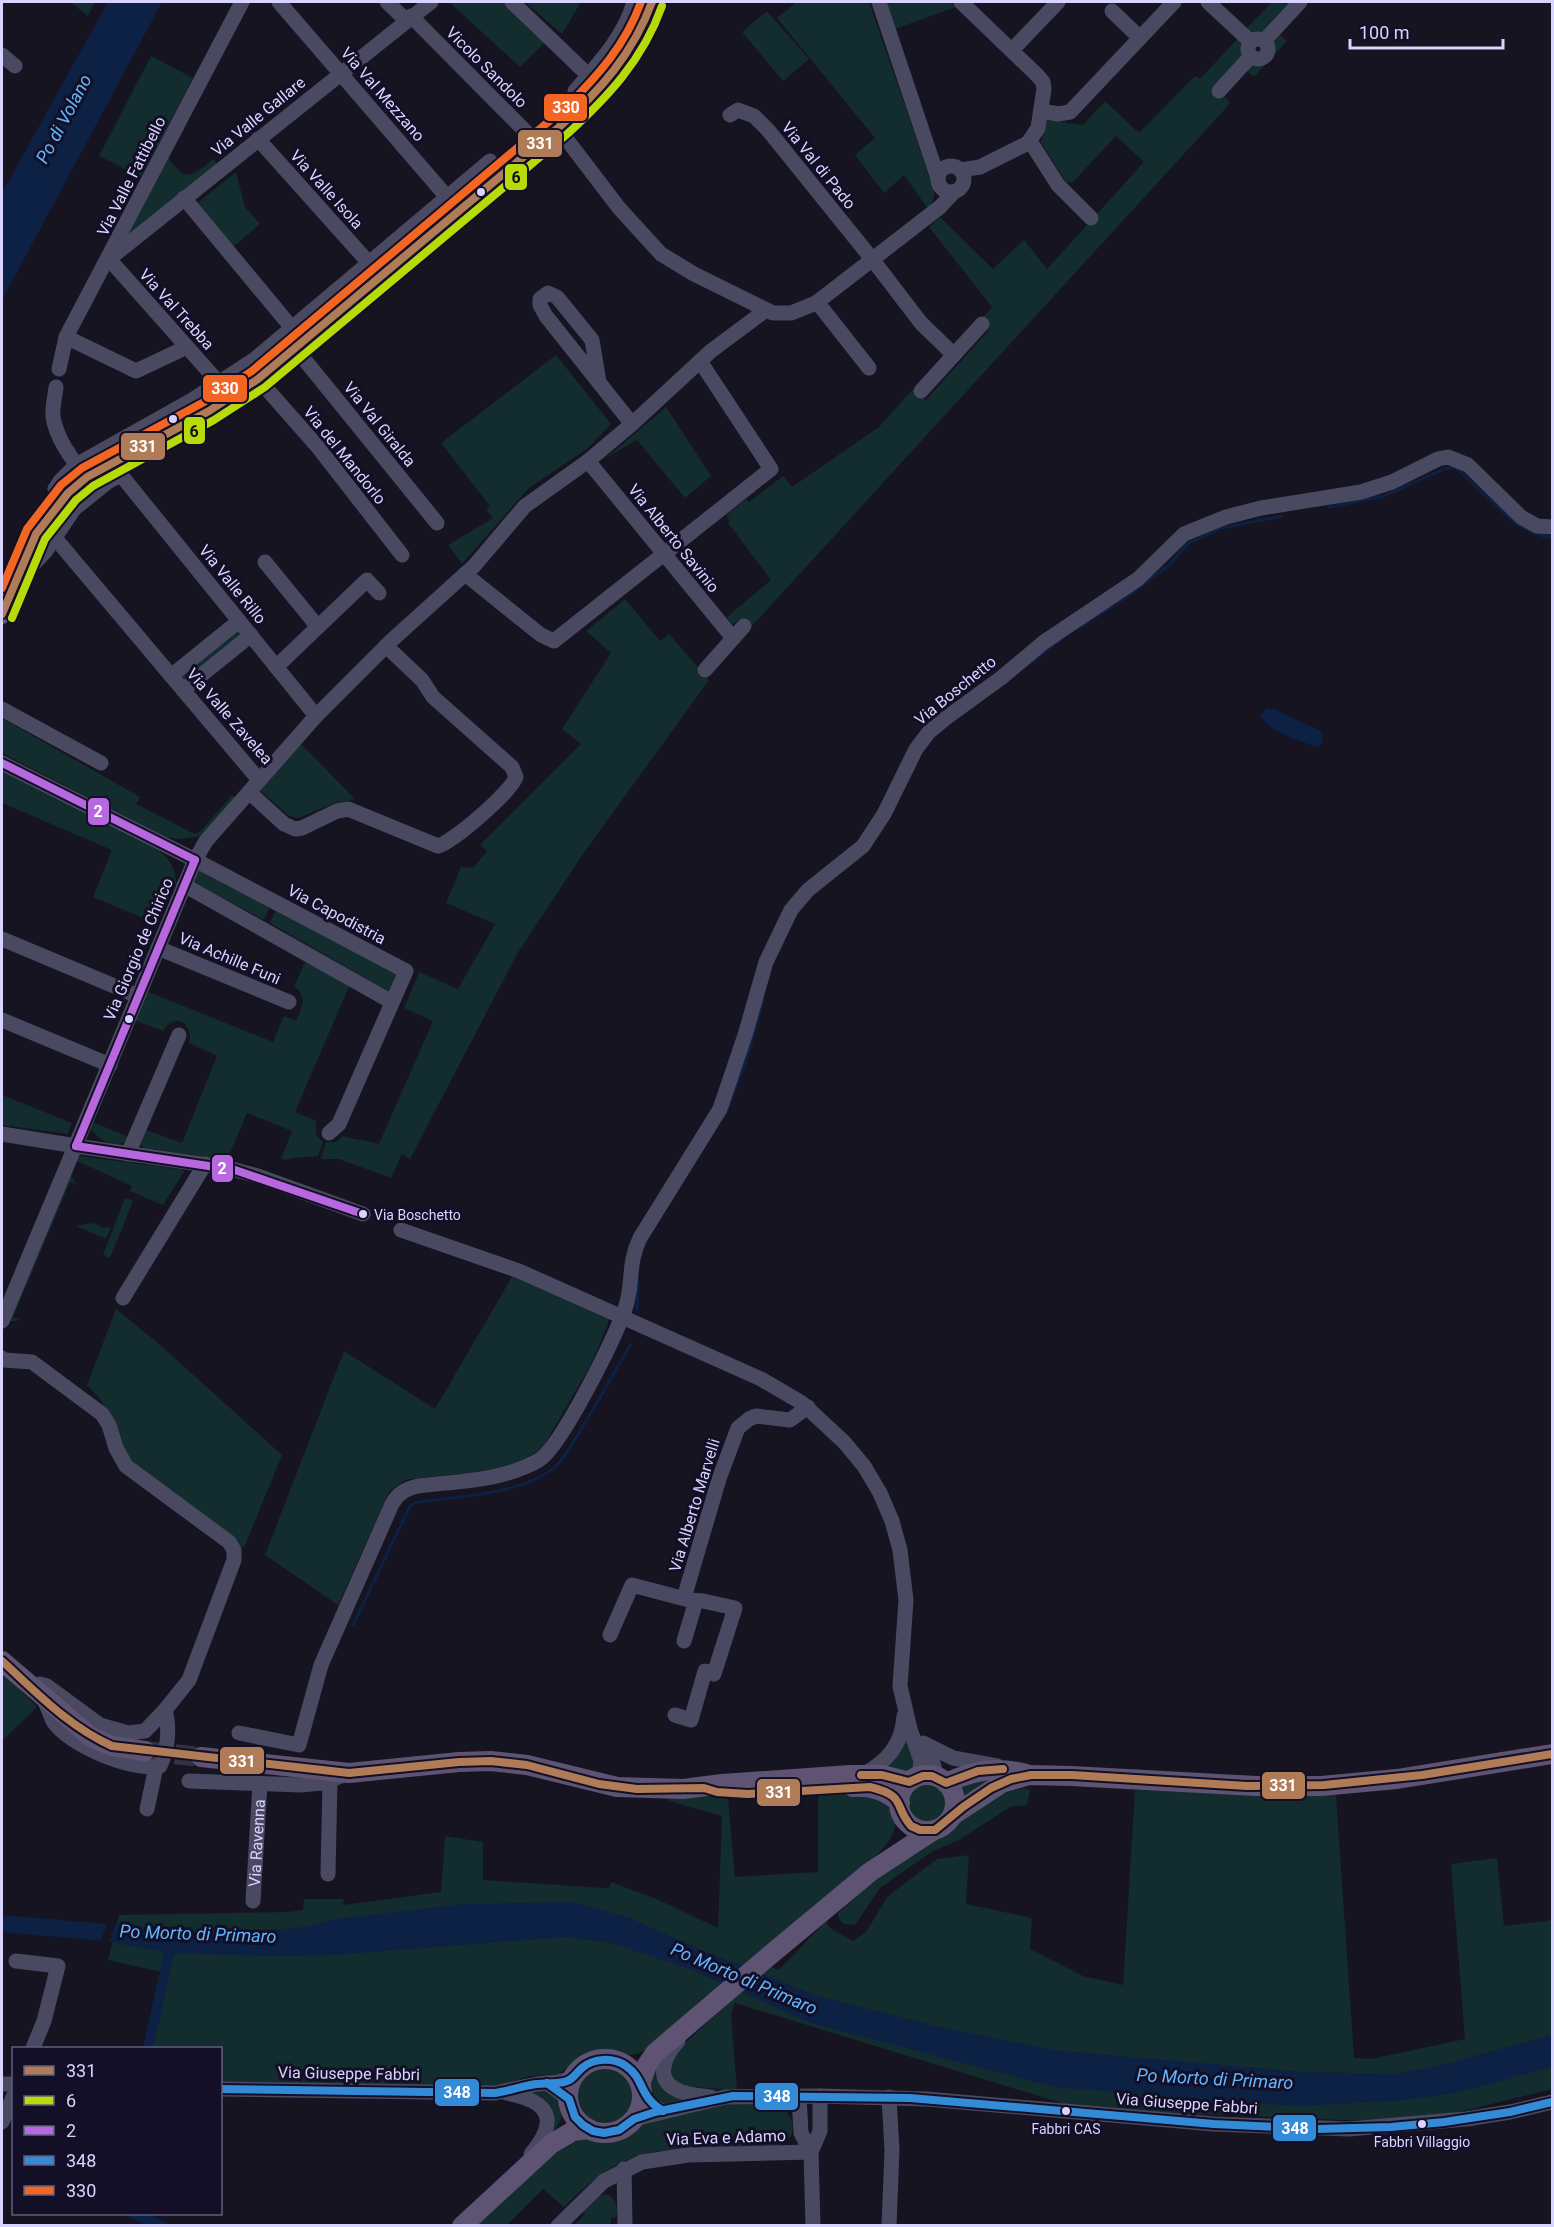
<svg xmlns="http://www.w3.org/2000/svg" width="1554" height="2227" viewBox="0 0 1554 2227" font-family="Roboto,sans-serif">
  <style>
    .green { fill: #132c2d }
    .water { fill: #0d2144 }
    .pier { fill: #161421 }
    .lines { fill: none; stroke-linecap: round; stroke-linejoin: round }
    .stream { stroke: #0d2144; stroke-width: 3 }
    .canal { stroke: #0d2144; stroke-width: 10 }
    .major-tunnel { stroke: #333142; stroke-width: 20; stroke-dasharray: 20 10; stroke-linecap: butt }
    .minor { stroke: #4a4962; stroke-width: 15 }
    .major { stroke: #5e5373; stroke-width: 20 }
    .bus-1-casing { stroke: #130f26; stroke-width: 12 }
    .bus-2-casing { stroke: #130f26; stroke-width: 12 }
    .bus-3-casing { stroke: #130f26; stroke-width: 12 }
    .bus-4-casing { stroke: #130f26; stroke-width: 12 }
    .bus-5-casing { stroke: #130f26; stroke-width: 12 }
    .bus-1 { stroke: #b07c57; stroke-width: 8 }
    .bus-2 { stroke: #b6db09; stroke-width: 8 }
    .bus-3 { stroke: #b768df; stroke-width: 8 }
    .bus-4 { stroke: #338bd7; stroke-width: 8 }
    .bus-5 { stroke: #f26522; stroke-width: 8 }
    .bus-dot { fill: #d9d4ff; stroke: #130f26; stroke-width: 2 }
    .labels { text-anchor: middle; stroke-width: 6; stroke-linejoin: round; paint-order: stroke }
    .bus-label { font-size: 14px; fill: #d9d4ff; stroke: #130f26 }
    .street-label { font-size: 16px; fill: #d9d4ff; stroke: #130f26 }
    .water-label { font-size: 18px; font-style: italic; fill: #62b6ff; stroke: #130f26 }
    .line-badge { stroke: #130f26; stroke-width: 2 }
    .badge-label { font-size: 16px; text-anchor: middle; font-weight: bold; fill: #fff }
    .pale-badge-label { font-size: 16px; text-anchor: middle; font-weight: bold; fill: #111 }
  </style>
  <rect width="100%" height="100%" fill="#161421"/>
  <g class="green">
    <path d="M70,2H95L88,16Z"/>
    <path d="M449,2H507L547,40L520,67Z"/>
    <path d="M525,2H581L562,34Z"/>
    <path d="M797,2H869L934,189V198L928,209L904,175L884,193L855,155L875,138L777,18Z"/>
    <path d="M885,2H950L956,7L895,29Z"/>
    <path d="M1272,2H1290L1272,21L1271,27L1262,36L1253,35L1245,30Z"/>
    <path d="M767,11L809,59L783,81L742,32Z"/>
    <path d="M1279,34L1287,41L1254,77L1246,70C1253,64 1263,62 1268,56C1273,51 1271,42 1279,34Z"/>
    <path d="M1239,37L1247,51L1214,87L1230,102L1226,108L751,627L740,619L732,625L727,617L771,580L728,523L730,521L726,515L746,499L749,502L783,476L792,487L879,427L913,389L926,400L989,330L980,320L992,307L929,227L940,217L993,269L1024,240L1047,269L1144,162L1116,136L1072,183L1066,182L1041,142L1047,120L1083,125L1105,101L1139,133L1195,76L1200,79Z"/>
    <path d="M151,56L193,78L141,177L99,156Z"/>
    <path d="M167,152L170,161L182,174C195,176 202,168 213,159L220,167L116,249Z"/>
    <path d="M236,172L245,207L260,224L231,249L195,205Z"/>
    <path d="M556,355L611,424L588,448L529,488L462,564L448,545L493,518L486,509L490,506L441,443Z"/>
    <path d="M666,407L711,476L685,498L637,440L606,458Z"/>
    <path d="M38,504L44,508L15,561L9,558Z"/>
    <path d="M625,599L660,641L669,634L709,680L583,854L517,954L410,1159L402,1154L391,1178L339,1159H321L326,1142H336L342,1136L379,1144L433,1021L404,1008L419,972L458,989L495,924L446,903L461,867L473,868L487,851L480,845L581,744L562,729L611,653L586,631Z"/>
    <path d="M236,630L242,637L186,682L180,675Z"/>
    <path d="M2,718L140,797L136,804L195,834L201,831L232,795L236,798L202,836L179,839L166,837L2,753Z"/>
    <path d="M300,743L355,799L335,803L298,818L289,816L259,789Z"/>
    <path d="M2,768L150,845C167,856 177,865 176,887L161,882L145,919L93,897L112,850L2,803Z"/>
    <path d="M198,870L271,905L264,920L193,882Z"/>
    <path d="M277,908L398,971L390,992L270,923Z"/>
    <path d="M306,960L351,982L295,1112L316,1121V1135L323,1142L318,1156L293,1158L287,1160L281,1159L292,1131L247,1113L227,1160L145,1148L141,1145L139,1141L146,1130L182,1143L217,1056L189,1043C193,1032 184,1015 170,1023C167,1025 165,1028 163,1031L134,1020L146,991L273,1042L284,1016L296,1021C301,1008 309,996 294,987Z"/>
    <path d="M2,1095L72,1123L68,1134L2,1125Z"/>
    <path d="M93,1122L128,1137L124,1143C112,1146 98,1140 91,1129Z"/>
    <path d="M80,1156L185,1170L163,1205L130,1191L132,1186L77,1161Z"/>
    <path d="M69,1173L77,1185L70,1182L13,1317L20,1320L6,1322Z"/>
    <path d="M125,1198L133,1201L110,1258L103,1255Z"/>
    <path d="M93,1223L104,1228L111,1227L106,1239L76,1226Z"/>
    <path d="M513,1275L608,1319V1324L590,1366L543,1447C506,1477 449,1472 405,1480L389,1492L338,1605L265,1555L344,1351L435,1409Z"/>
    <path d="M116,1309L158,1343L282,1455L244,1548L155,1483L132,1464L120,1446L116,1430L101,1400L87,1385Z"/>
    <path d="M2,1672L37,1707L2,1741Z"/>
    <path d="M905,1734L917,1766L913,1774L887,1772V1764Z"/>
    <path d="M997,1774L961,1801L959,1788L956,1785Z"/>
    <circle cx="927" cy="1803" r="20"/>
    <path d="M1024,1788L1030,1790L1027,1805L1010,1807L959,1840L933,1851L880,1888L855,1925L844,1924L839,1919L838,1913L869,1885L987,1801L1001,1794Z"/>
    <path d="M704,1790L707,1796L728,1798L735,1877L818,1872V1793L866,1790L891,1803C901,1828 893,1838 876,1856L753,1958L779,1970L826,1921L830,1928L853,1941L866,1932L888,1896L937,1859L969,1855L966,1904L1032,1918L1030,1949L1083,1976L1123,1985L1135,1790L1336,1795L1354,2058L1371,2059L1465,2039L1451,1864L1497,1858L1504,1926L1552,1920V2089L1414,2123L1081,2109L735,2003L731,2014L737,2090L681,2086L668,2072L674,2053L730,2002L707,1995L652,2045L640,2053L630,2055L605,2049L595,2051L582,2057L559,2074L529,2076L511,2082L484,2087L221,2084L220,2048H144L161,1972L108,1960L119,1915L289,1912L303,1910L304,1899H344L343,1905L441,1892L445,1836L483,1842V1880L604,1888H609L611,1882L659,1900L718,1928L722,1816L669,1801V1793Z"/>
    <path d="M659,2062L693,2098L667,2104L655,2099L649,2085Z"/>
    <circle cx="605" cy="2096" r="31"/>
    <path d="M542,2089L560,2098C565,2114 561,2125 549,2135L530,2093Z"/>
    <path d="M734,2102L778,2104C790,2114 795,2121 791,2137L779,2145L771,2147L658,2151C617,2159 593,2178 564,2207L543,2189L507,2225L475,2226L567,2143C601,2133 613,2152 642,2122Z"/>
    <path d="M597,2195H609C617,2201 618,2207 616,2217L611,2218V2225L574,2226L585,2214L580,2209Z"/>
  </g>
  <g class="water">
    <path d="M108,2H162L2,300V193Z"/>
    <path d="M1267,708L1274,709L1321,731L1323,741L1318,747L1313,746C1297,739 1268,732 1260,715Z"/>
    <path d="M574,1902L630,1918L699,1949L817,1996L939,2027L1061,2051L1304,2072L1397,2074L1437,2066L1552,2035V2067L1456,2093L1396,2101L1294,2106L1054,2087L811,2023L692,1970L611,1943L565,1937L332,1955L276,1956L169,1953L105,1941L2,1932V1915L226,1934L304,1927L338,1919L463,1904Z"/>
  </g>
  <path class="pier" d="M108,1922H116L108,1945L99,1944Z"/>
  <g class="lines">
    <g class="stream">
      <path d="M1329,507L1384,496L1444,469L1455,467L1515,523L1532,532L1550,538L1552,537"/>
      <path d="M1078,628L1125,598L1169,565L1187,544L1222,528L1282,516"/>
      <path d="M1030,663L1060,640"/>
      <path d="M728,1108L748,1054L763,1000"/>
      <path d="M637,1310L638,1282"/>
      <path d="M353,1625L410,1506L417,1502C457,1497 526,1494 557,1465C564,1458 570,1447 575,1439C595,1408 612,1375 631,1344"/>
    </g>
    <g class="canal">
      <path d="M148,2048L169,1953L174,1941"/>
      <path d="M133,2214L162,2226"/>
    </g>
    <path class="major-tunnel" d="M145,1751L201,1757"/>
    <g class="minor">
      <path d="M279,2L453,204"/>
      <path d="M387,2L406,20"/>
      <path d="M512,2L588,75"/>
      <path d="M879,2L938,178"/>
      <path d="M1208,2L1251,42"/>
      <path d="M1112,11L1140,38"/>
      <path d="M411,16L538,144"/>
      <circle cx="1258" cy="49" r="10"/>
      <path d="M1264,41L1300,2"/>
      <path d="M1012,50L1058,2"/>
      <path d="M2,55L15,66"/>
      <path d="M1219,91L1251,56"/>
      <path d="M582,107L575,98V91C599,63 624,37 634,2"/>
      <path d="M1041,111L1058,114L1070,112L1174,2"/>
      <path d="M730,115L738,110L754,116L768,130L872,259L921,323L954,355"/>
      <path d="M558,128L619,208L661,254L694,274L773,313H791L816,303L940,207L954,192"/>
      <path d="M258,139L369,263"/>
      <path d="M1030,141L1058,185L1091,218"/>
      <circle cx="951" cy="179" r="13"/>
      <path d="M960,170L980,167L1028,143L1038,128L1044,89L1043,82L1037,75L961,2"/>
      <path d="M184,198L292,328"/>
      <path d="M817,302L869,368"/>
      <path d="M66,337L136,371L187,347"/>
      <path d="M295,348L437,523"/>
      <path d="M59,369L66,337L242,2"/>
      <path d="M258,379L317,446L402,555"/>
      <path d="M599,382L592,340L557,297L548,293L540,299V305L546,316L632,424"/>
      <path d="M219,383L109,259L431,2"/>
      <path d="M56,387C55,397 52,407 53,417C56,436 70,458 83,472"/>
      <path d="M921,391L982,324"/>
      <path d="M588,461L733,638"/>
      <path d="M61,500L55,489L61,480L76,465L192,400L255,359L490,161"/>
      <path d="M55,538L259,780"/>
      <path d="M265,562L318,627"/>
      <path d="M465,574L541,635L554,641L771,469L700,361"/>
      <path d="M20,578L45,552L74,509L109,481L121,475L316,716"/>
      <path d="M276,667L367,580L379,593"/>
      <path d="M705,670L744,626"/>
      <path d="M171,676L239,621"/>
      <path d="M183,690L251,635"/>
      <path d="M2,709L101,763"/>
      <path d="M2,763L195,860L406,971L339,1124L329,1133"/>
      <path d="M249,792L284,824L295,829L302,828L337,811L348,809L438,846C453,842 511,792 516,777L512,767L433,697L422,680L386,646"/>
      <path d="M184,885L392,1002"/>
      <path d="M2,939L138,996"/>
      <path d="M158,948L289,1002"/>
      <path d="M2,1020L110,1065"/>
      <path d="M2,1134L76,1146L228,1168L258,1176L363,1214"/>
      <path d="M128,1154L179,1035"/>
      <path d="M401,1230L519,1271L761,1379L802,1403L844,1442L864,1466L880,1493L892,1521L900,1550L906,1600L900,1686L910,1729L921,1761L919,1777"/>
      <path d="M123,1298L205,1164"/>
      <path d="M2,1321L195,860L206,841L316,716L392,640L474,566L525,506L588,461L632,424L711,351L766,310"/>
      <path d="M2,1358L4,1360L32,1362L102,1414L109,1425L116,1448L126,1466L229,1542L234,1550V1560L189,1680L165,1710L145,1731L128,1733L100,1725L47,1686L40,1684L34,1689"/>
      <path d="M684,1598L719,1479L738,1428L749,1419L756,1416L790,1420L808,1407"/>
      <path d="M610,1635L632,1585L689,1600L703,1601L735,1608L714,1674L705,1671L691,1720L675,1715"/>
      <path d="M684,1641L696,1601"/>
      <path d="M44,1699C47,1706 50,1714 53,1721C68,1745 133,1772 160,1766C168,1749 170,1728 165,1710"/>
      <path d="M239,1733L299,1745L321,1665L392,1504C398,1493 406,1489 418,1486C458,1481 503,1481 539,1460C561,1447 615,1338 625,1309C634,1285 627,1264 640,1238L720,1109L745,1035L766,962L791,910L808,890L863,846L884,814L916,749L929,732L946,718L1001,678L1044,642L1138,579L1184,534L1226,517L1261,508L1361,492L1392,482L1438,459L1448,457L1468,465L1521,517L1537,526L1552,527"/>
      <path d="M923,1743L953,1758L997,1766"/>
      <path d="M924,1744L930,1753L937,1777"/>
      <path d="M862,1775C887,1762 902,1745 904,1716"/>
      <path d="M189,1781L300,1785L323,1783L346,1774"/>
      <path d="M147,1809L156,1767"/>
      <path d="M328,1874L330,1780"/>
      <path id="s1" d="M253,1901L260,1784"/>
      <path d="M16,1961L58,1966L44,2021L33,2048"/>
      <path d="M678,2041C663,2058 653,2082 682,2092C691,2095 701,2096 711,2097"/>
      <path d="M547,2083L569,2099"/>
      <path d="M2,2084H14"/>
      <path d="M220,2089L495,2093L537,2084L557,2082L574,2078"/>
      <path d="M506,2093C549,2101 560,2119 531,2154"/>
      <path d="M642,2095L650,2104L663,2111"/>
      <path d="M799,2096L801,2133L811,2152"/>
      <path d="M634,2119L725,2097L820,2096L926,2099L1214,2124L1349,2129L1466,2119L1510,2112L1552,2102"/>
      <path d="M2,2122L14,2095"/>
      <path d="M624,2169L625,2226"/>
      <path d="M558,2226L604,2181L642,2162L688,2155L811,2152"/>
      <path d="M813,2226L811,2152L820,2131V2096"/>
      <path d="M889,2226L892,2150L889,2097"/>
    </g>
    <g class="major">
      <path d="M2,614L36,534L68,493L87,477L209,411L258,379L558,128C598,93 637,54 652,2"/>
      <path d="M2,1661L91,1737L112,1746L145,1751"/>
      <path d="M201,1757L349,1773L459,1762L491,1761L527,1765L617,1787L683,1789L722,1784L850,1775H882L909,1782"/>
      <circle cx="927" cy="1803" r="28"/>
      <path d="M946,1783C974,1770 997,1766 1026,1774"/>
      <path d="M853,1787C872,1786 885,1790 900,1803"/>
      <path d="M953,1815L1002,1783L1029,1775L1071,1776L1256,1786H1321L1397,1779L1552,1754"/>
      <circle cx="605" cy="2096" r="37"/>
      <path d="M640,2084L647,2065L655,2053L763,1961L870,1872L934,1830"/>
      <path d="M462,2226L551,2144L573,2131L589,2129"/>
    </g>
    <defs>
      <g id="bus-1">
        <path d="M2,614L36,534L68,493L87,477L209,411L258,379L558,128C599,92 633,54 652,2"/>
        <path d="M2,1661C36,1692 69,1727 112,1746L349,1773L459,1762L491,1761L527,1765L599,1784L637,1789L704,1788L717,1792L748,1794L870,1787C907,1796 893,1805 911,1826L920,1830H935L963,1807L991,1788L1011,1779L1031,1775H1072L1247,1786L1324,1785L1422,1775L1552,1754"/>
        <path d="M861,1775H882L909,1782L923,1776H932L946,1783L978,1771L1003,1769"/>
      </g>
      <path id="bus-2" d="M12,618L45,539L76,500L93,486L214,420L265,387L565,136C607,98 643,60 662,6"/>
      <g id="bus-3">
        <path d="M2,763L195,860"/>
        <path d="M76,1146L195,860"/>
        <path d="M76,1146L235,1170L363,1214"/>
      </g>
      <g id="bus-4">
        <path d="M547,2083L569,2099L575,2117L583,2125L593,2131L604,2133L619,2130L634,2119L655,2112L733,2096L910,2098L1214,2124L1317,2129L1391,2127L1444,2122L1510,2112L1552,2102"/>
        <path d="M220,2089L495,2093C509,2091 522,2086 536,2084C545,2083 555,2084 564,2082C573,2080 575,2074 582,2068C593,2058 613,2057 626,2066C645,2079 638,2096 663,2111"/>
      </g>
      <path id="bus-5" d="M2,588L27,529L61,485L82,468L204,402L252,371L566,107C598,76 626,44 641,2"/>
    </defs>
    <use href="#bus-1" class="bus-1-casing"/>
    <use href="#bus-2" class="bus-2-casing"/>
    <use href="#bus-3" class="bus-3-casing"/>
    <use href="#bus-4" class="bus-4-casing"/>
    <use href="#bus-5" class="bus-5-casing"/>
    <use href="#bus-1" class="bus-1"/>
    <use href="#bus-2" class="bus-2"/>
    <use href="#bus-3" class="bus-3"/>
    <use href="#bus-4" class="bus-4"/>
    <use href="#bus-5" class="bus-5"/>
  </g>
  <g class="bus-dot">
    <circle cx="481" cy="192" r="5"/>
    <circle cx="173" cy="419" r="5"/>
    <circle cx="129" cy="1019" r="5"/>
    <circle cx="363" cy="1214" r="5"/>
    <circle cx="1066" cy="2111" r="5"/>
    <circle cx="1422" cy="2124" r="5"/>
  </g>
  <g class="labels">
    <g class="bus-label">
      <text x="374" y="1220" text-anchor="start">Via Boschetto</text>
      <text x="1066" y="2134">Fabbri CAS</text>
      <text x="1422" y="2147">Fabbri Villaggio</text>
    </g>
    <g class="street-label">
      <text transform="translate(487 67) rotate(45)" y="6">Vicolo Sandolo</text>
      <text transform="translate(383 94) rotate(49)" y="6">Via Val Mezzano</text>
      <text transform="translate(258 116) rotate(-39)" y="6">Via Valle Gallare</text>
      <text transform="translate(819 165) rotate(51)" y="6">Via Val di Pado</text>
      <text transform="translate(131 176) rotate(-63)" y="6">Via Valle Fattibello</text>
      <text transform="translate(327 189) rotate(48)" y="6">Via Valle Isola</text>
      <text transform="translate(177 309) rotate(48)" y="6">Via Val Trebba</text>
      <text transform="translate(380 424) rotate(51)" y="6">Via Val Giralda</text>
      <text transform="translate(345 455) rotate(51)" y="6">Via del Mandorlo</text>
      <text transform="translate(674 538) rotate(51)" y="6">Via Alberto Savinio</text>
      <text transform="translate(233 584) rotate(51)" y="6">Via Valle Rillo</text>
      <text transform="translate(955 690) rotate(-39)" y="6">Via Boschetto</text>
      <text transform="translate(230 716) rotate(49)" y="6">Via Valle Zavelea</text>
      <text transform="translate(337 914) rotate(28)" y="6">Via Capodistria</text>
      <text transform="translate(138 949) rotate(-67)" y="6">Via Giorgio de Chirico</text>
      <text transform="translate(230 958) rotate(23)" y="6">Via Achille Funi</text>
      <text transform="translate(694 1505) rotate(-73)" y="6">Via Alberto Marvelli</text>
      <text dy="6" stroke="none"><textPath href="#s1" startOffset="58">Via Ravenna</textPath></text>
      <text transform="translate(349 2073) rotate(1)" y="6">Via Giuseppe Fabbri</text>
      <text transform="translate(1187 2103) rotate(4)" y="6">Via Giuseppe Fabbri</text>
      <text transform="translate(726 2137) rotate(-2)" y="6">Via Eva e Adamo</text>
    </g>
    <g class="water-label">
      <text transform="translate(64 119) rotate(-62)" y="6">Po di Volano</text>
      <text transform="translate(198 1934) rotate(2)" y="6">Po Morto di Primaro</text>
      <text transform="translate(744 1979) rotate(23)" y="6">Po Morto di Primaro</text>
      <text transform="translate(1215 2079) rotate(3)" y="6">Po Morto di Primaro</text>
    </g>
  </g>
  <g class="line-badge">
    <rect x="543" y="93" width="45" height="29" rx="6" fill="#f26522"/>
    <rect x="517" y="129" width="46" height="29" rx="6" fill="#b07c57"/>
    <rect x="504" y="163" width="24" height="28" rx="6" fill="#b6db09"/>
    <rect x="202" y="374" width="46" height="29" rx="6" fill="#f26522"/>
    <rect x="183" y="416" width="23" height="29" rx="6" fill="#b6db09"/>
    <rect x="120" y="432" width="46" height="29" rx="6" fill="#b07c57"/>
    <rect x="87" y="797" width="23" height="29" rx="6" fill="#b768df"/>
    <rect x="211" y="1154" width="23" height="29" rx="6" fill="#b768df"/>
    <rect x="219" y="1746" width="46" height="29" rx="6" fill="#b07c57"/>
    <rect x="1261" y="1771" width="45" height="29" rx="6" fill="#b07c57"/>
    <rect x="756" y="1778" width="45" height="29" rx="6" fill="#b07c57"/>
    <rect x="434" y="2078" width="46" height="29" rx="6" fill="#338bd7"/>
    <rect x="754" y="2082" width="45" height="29" rx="6" fill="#338bd7"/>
    <rect x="1272" y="2114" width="45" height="28" rx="6" fill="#338bd7"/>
  </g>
  <g class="badge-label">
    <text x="566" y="113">330</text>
    <text x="540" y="149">331</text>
    <text x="225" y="394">330</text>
    <text x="143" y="452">331</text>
    <text x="98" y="817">2</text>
    <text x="222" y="1174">2</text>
    <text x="242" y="1767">331</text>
    <text x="1283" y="1791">331</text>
    <text x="779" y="1798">331</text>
    <text x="457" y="2098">348</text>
    <text x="777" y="2102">348</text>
    <text x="1295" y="2134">348</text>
  </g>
  <g class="pale-badge-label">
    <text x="516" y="183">6</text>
    <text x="194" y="437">6</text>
  </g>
  <rect width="1554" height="2227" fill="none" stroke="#d9d4ff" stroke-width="6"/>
  <rect x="12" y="2047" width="210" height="168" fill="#130f26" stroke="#625e7d" stroke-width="1.5"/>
  <rect x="24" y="2066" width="30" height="9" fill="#b07c57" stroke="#625e7d" stroke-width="1.5"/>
  <text x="66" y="2077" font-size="18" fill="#d9d4ff">331</text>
  <rect x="24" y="2096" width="30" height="9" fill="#b6db09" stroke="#625e7d" stroke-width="1.5"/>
  <text x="66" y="2107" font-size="18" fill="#d9d4ff">6</text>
  <rect x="24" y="2126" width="30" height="9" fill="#b768df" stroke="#625e7d" stroke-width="1.5"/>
  <text x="66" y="2137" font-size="18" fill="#d9d4ff">2</text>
  <rect x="24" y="2156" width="30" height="9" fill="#338bd7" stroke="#625e7d" stroke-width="1.5"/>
  <text x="66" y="2167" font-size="18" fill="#d9d4ff">348</text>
  <rect x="24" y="2186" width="30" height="9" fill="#f26522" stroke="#625e7d" stroke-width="1.5"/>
  <text x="66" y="2197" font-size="18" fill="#d9d4ff">330</text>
  <path d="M1350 39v9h153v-9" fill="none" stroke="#d9d4ff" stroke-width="3"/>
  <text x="1359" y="39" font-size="18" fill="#d9d4ff" stroke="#130f26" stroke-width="4.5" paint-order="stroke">100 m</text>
</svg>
